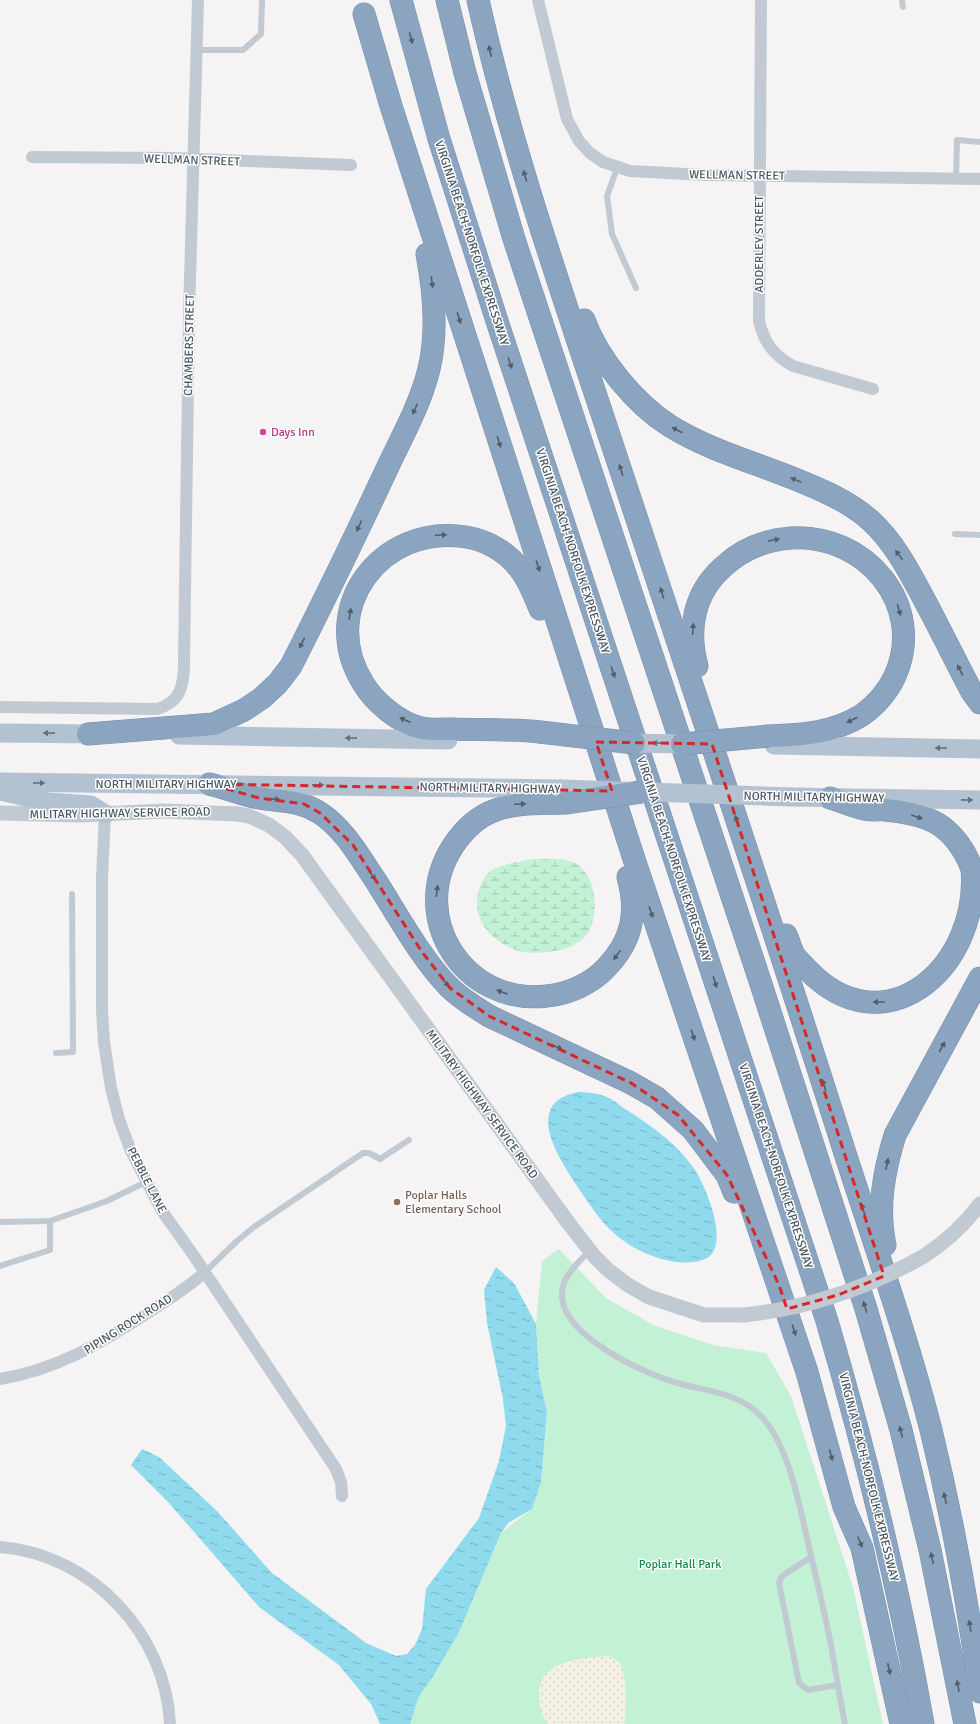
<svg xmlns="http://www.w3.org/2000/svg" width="980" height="1724" viewBox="0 0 980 1724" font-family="Signika,sans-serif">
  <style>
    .green { fill: #c3f1d5 }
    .wetland { fill: url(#wetland-marsh) }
    .sand { fill: url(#sand-dots) }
    .water { fill: url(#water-ripples) }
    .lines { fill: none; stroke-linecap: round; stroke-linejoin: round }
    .motorway-casing { stroke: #7690ad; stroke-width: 23 }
    .service { stroke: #c1cad2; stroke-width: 6 }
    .minor { stroke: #c1cad2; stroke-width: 12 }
    .tertiary { stroke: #c1cad2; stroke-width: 15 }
    .primary { stroke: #b3c2d1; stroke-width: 19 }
    .motorway { stroke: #8ba5c1; stroke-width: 22 }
    .motorway-bridge-casing { stroke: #7690ad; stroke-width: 23; stroke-linecap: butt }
    .tertiary-bridge { stroke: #c1cad2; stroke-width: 15 }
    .primary-bridge { stroke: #b3c2d1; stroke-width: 19 }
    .motorway-bridge { stroke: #8ba5c1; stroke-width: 22 }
    .oneway { fill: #505e6b }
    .oneway2 { fill: #64717d }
    .marked { fill: none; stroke: #d62828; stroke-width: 3; stroke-dasharray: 8 5; stroke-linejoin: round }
    .hotel-dot { fill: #d1479c; stroke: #fff; stroke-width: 1.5 }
    .education-dot { fill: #8d6e63; stroke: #fff; stroke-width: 1.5 }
    .labels { text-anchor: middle; stroke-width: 3; stroke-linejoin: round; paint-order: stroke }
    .street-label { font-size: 12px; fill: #4a5661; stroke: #fff }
    .hotel-label { font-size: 12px; fill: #b23c85; stroke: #fff; text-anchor: start }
    .education-label { font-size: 12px; fill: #785e54; stroke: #fff; text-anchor: start }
    .park-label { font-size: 12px; fill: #17864f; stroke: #fff }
  </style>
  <defs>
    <pattern id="wetland-marsh" width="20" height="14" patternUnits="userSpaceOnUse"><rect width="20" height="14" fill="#c3f1d5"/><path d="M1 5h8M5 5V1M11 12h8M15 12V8" fill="none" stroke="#a0c6b0"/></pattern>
    <pattern id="sand-dots" width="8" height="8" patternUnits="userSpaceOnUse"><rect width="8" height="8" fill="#f5f0e5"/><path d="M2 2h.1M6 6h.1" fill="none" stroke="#d4d0c7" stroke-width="1.8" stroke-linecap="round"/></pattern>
    <pattern id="water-ripples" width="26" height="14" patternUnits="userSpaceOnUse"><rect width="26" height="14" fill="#90daee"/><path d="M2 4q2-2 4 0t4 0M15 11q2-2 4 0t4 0" fill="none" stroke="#78b4c4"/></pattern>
  </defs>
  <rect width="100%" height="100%" fill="#f5f3f3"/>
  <path class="green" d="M559,1249L606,1298L653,1325L713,1345L766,1353L791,1396L853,1587L883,1724H410L419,1696L460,1630L501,1533L532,1509L541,1482L547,1412L539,1376L536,1324L542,1261Z"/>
  <path class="wetland" d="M533,859C547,859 562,857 575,863C596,875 599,909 590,929C586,939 574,946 564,949C550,952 533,955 519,951C494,944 471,920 478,893C481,884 484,875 492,870C505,863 519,862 533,859Z"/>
  <path class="sand" d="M610,1656C613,1658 618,1661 620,1664C627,1678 627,1710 624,1724H548C542,1716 539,1706 539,1695C539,1659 584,1658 610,1656Z"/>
  <g class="water">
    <path d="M578,1092C587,1092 596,1093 604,1096C611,1098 617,1103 622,1107C649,1124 677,1143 695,1170C706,1187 727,1238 711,1255C703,1263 686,1263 676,1262C654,1259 633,1249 616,1235C600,1222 589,1203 577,1186C559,1158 522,1103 578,1092Z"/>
    <path d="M496,1267L514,1283L536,1324L539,1376L547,1412L541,1482L532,1509L508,1523L501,1533L460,1630L434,1675L419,1696L410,1724H380L371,1704L339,1665L259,1607L169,1503L131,1465L142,1449L159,1457L217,1511L272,1573L366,1643L396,1656L407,1654L415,1645L422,1629L426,1589L479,1518L499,1461L506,1426L503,1399L487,1323L484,1290Z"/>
  </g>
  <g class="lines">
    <defs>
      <g id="motorway">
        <path d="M401,0L439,139L497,321L827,1321C866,1454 899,1587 923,1724"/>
        <path d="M447,0L465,73L514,239L760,981L866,1309L901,1430L930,1550L965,1724"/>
        <path d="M478,0C513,156 567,307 617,459C693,689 771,919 844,1150C874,1243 907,1336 931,1430C952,1516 968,1604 980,1692"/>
        <path d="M364,14L391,106L634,859L807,1372L844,1507L862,1548L901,1724"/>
        <path d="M584,320C598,359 635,404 670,426C707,449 750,461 790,477C819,489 848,500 871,521C895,543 910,573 925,601C941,631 956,662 972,692L980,703"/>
        <path d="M540,609C534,595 529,580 519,568C507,552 486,540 466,537C381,523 317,609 363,683C374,702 400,724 422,728C432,730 443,729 452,729C482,730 511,729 540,732"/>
        <path d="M697,666C687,629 694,593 723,567C742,549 765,540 791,538C864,533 927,604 895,676C888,691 876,705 862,715C834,733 801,735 769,736"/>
        <path d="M88,734L214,724L244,710L262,698L278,683L291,666C323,603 354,539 384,475C400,440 420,406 429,369C438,332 434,291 427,254"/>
        <path d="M209,784C226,788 242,795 259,798C281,802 300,800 320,813C344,829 358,854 374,878C396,912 421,959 449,987C461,999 475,1007 489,1016L631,1083L657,1098L693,1130L727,1175L734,1192"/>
        <path d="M565,803C542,804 518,802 496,810C478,816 463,831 453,846C407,917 464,1006 547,996C568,994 591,984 606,968C632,941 638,913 628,877"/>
        <path d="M786,935C789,941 791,949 794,955C800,963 808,970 815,977C891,1045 980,964 972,869C966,852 954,834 938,824C925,816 901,811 885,810C879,809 871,811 864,809C853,807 841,801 830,798"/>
        <path d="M885,1245C877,1207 884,1171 895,1135L980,978"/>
      </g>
    </defs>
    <use href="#motorway" class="motorway-casing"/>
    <g class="service">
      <path d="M902,0L903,7"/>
      <path d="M196,50H243L261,34L262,0"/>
      <path d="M617,168L607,196L612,234L636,288"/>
      <path d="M956,179L957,140L980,142"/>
      <path d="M955,534L980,535"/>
      <path d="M56,1053L73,1052L72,894"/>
      <path d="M0,1222L50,1221L107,1201L146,1182"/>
      <path d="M589,1251C580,1261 569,1270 564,1283C547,1329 640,1372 674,1382C703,1391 738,1392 760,1415C789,1444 800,1508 809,1547C816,1577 823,1606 829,1635C835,1665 839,1695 845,1724"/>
      <path d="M0,1266L50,1250V1221"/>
      <path d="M205,1272L237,1241L254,1227L363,1153H369L380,1159L409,1140"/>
      <path d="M811,1557L782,1576L779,1583L799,1683L808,1690L837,1685"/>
    </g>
    <g class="minor">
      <path d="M538,0L567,119L579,141L590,153L603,162L630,171L705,175L980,179"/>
      <path d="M761,0L759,321C764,342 773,355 793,366L873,389"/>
      <path d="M32,157L173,158L351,165"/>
      <path d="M0,707L157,709C181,702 184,685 184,662L189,314L198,0"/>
      <path d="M105,814L102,878V1010L104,1042L111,1088L119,1119L130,1149L162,1211L192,1253L336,1469L341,1482L342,1496"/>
      <path d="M0,1379C56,1370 99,1344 146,1314C166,1301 188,1288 205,1272"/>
      <path d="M0,1547C91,1554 166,1634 170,1724"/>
    </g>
    <g class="tertiary">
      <path d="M0,813L80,815L164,811L238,814L249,816L269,825L285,837L302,855L567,1221L594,1256L608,1270L628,1285L649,1297L704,1315H744"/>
      <path d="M924,1256C946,1242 964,1225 980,1204"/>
    </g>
    <g class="primary">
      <path d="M0,733L102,734"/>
      <path d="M179,735L448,740"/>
      <path d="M774,745L980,749"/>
      <path d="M0,782L561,789"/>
      <path d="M0,791L48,802L91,805L105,814"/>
      <path d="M791,797L980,800"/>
    </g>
    <use href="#motorway" class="motorway"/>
    <defs>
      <g id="motorway-bridge">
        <path d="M540,732L634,743"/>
        <path d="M682,744L769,736"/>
        <path d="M565,803L641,792"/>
      </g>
    </defs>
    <use href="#motorway-bridge" class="motorway-bridge-casing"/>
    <path class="tertiary-bridge" d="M744,1315C808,1308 868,1288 924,1256"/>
    <g class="primary-bridge">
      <path d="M619,743L696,744"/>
      <path d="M561,789L791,797"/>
    </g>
    <use href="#motorway-bridge" class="motorway-bridge"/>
  </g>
  <defs><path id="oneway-solid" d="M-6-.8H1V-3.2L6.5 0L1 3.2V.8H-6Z"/></defs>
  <g class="oneway">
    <use href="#oneway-solid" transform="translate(411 38) rotate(75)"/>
    <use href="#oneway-solid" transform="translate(490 51) rotate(-103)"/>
    <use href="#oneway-solid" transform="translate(525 176) rotate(-107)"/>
    <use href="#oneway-solid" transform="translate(432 282) rotate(83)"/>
    <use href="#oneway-solid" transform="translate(459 318) rotate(72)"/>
    <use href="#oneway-solid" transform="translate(510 363) rotate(72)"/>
    <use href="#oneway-solid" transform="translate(415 409) rotate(115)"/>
    <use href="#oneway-solid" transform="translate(677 430) rotate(-152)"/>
    <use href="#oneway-solid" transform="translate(499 442) rotate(72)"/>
    <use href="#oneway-solid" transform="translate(621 470) rotate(-108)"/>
    <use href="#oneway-solid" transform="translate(796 480) rotate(-158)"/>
    <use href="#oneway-solid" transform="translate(359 526) rotate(115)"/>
    <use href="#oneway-solid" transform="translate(441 535) rotate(-2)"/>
    <use href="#oneway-solid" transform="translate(774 540) rotate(-10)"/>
    <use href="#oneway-solid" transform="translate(899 555) rotate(-127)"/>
    <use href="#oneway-solid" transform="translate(538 566) rotate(72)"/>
    <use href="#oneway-solid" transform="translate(662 593) rotate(-108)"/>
    <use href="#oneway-solid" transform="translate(899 610) rotate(74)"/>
    <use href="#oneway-solid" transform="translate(350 614) rotate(-80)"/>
    <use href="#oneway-solid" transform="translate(693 629) rotate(-86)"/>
    <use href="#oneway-solid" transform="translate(302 643) rotate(117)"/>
    <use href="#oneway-solid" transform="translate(960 670) rotate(-117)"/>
    <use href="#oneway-solid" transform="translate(613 672) rotate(72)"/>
    <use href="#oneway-solid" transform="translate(405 720) rotate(-156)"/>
    <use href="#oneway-solid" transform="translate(852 720) rotate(152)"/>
    <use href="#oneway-solid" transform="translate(274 799) rotate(5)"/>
    <use href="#oneway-solid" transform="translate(520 804) rotate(-3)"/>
    <use href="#oneway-solid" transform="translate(917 817) rotate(19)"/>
    <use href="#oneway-solid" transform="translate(737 821) rotate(-109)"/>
    <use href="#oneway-solid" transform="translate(372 875) rotate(57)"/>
    <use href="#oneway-solid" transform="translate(437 891) rotate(-83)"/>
    <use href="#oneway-solid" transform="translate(651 912) rotate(71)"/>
    <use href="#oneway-solid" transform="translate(617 955) rotate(125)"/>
    <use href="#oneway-solid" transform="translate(445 982) rotate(49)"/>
    <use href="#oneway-solid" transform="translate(715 982) rotate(72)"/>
    <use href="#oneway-solid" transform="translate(502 992) rotate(-160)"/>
    <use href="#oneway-solid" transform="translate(879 1002) rotate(-180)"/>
    <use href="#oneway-solid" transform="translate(693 1035) rotate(72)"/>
    <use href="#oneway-solid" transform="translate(557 1047) rotate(25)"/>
    <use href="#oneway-solid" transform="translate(942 1047) rotate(-61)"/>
    <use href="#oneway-solid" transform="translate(824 1085) rotate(-108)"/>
    <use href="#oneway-solid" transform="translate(887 1164) rotate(-79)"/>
    <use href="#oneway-solid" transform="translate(863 1209) rotate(-108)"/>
    <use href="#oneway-solid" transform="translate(865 1307) rotate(-107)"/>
    <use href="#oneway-solid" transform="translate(794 1330) rotate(72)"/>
    <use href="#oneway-solid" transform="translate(901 1432) rotate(-105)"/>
    <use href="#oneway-solid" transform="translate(831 1455) rotate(75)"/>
    <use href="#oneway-solid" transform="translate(945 1498) rotate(-102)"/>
    <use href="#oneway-solid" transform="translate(860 1542) rotate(67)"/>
    <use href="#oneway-solid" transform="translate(932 1558) rotate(-102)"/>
    <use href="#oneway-solid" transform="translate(970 1626) rotate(-99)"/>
    <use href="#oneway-solid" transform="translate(889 1669) rotate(78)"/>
    <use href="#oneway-solid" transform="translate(958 1686) rotate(-101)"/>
  </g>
  <g class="oneway2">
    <use href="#oneway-solid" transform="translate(49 733) rotate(-179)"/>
    <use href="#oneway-solid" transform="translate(351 738) rotate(-179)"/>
    <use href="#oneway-solid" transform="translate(658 743) rotate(-179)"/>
    <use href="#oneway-solid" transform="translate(941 748) rotate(-179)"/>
    <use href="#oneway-solid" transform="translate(39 783) rotate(1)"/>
    <use href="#oneway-solid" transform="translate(318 785) rotate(1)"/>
    <use href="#oneway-solid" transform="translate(967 800) rotate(1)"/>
  </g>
  <path class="marked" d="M596,742L712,744L884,1276L838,1295L787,1309L779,1285L727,1175L678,1115L631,1083L489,1016L450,988L422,952L353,845L320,813L304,804L259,798L209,784L612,791Z"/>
  <circle class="hotel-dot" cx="263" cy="432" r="4"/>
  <circle class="education-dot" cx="397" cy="1202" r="4"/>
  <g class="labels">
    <g class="street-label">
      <text transform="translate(192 160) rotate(2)" y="4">WELLMAN STREET</text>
      <text transform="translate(737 175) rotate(1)" y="4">WELLMAN STREET</text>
      <text transform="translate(472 243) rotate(72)" y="4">VIRGINIA BEACH-NORFOLK EXPRESSWAY</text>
      <text transform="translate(759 244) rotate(-90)" y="4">ADDERLEY STREET</text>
      <text transform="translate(189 345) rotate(-89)" y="4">CHAMBERS STREET</text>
      <text transform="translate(573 551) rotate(72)" y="4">VIRGINIA BEACH-NORFOLK EXPRESSWAY</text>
      <text x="166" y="788">NORTH MILITARY HIGHWAY</text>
      <text transform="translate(490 788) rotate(1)" y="4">NORTH MILITARY HIGHWAY</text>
      <text transform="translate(814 797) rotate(1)" y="4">NORTH MILITARY HIGHWAY</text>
      <text transform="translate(120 813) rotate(-1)" y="4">MILITARY HIGHWAY SERVICE ROAD</text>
      <text transform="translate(674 859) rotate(72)" y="4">VIRGINIA BEACH-NORFOLK EXPRESSWAY</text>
      <text transform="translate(482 1104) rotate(54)" y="4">MILITARY HIGHWAY SERVICE ROAD</text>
      <text transform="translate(776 1166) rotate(72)" y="4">VIRGINIA BEACH-NORFOLK EXPRESSWAY</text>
      <text transform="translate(147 1180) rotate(63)" y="4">PEBBLE LANE</text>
      <text transform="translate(128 1324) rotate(-32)" y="4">PIPING ROCK ROAD</text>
      <text transform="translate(869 1477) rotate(76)" y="4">VIRGINIA BEACH-NORFOLK EXPRESSWAY</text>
    </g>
    <g class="hotel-label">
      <text x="271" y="436">Days Inn</text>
    </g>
    <g class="education-label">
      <text x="405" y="1199">Poplar Halls<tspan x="405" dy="14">Elementary School</tspan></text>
    </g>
    <g class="park-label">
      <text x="680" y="1568">Poplar Hall Park</text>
    </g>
  </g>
</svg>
